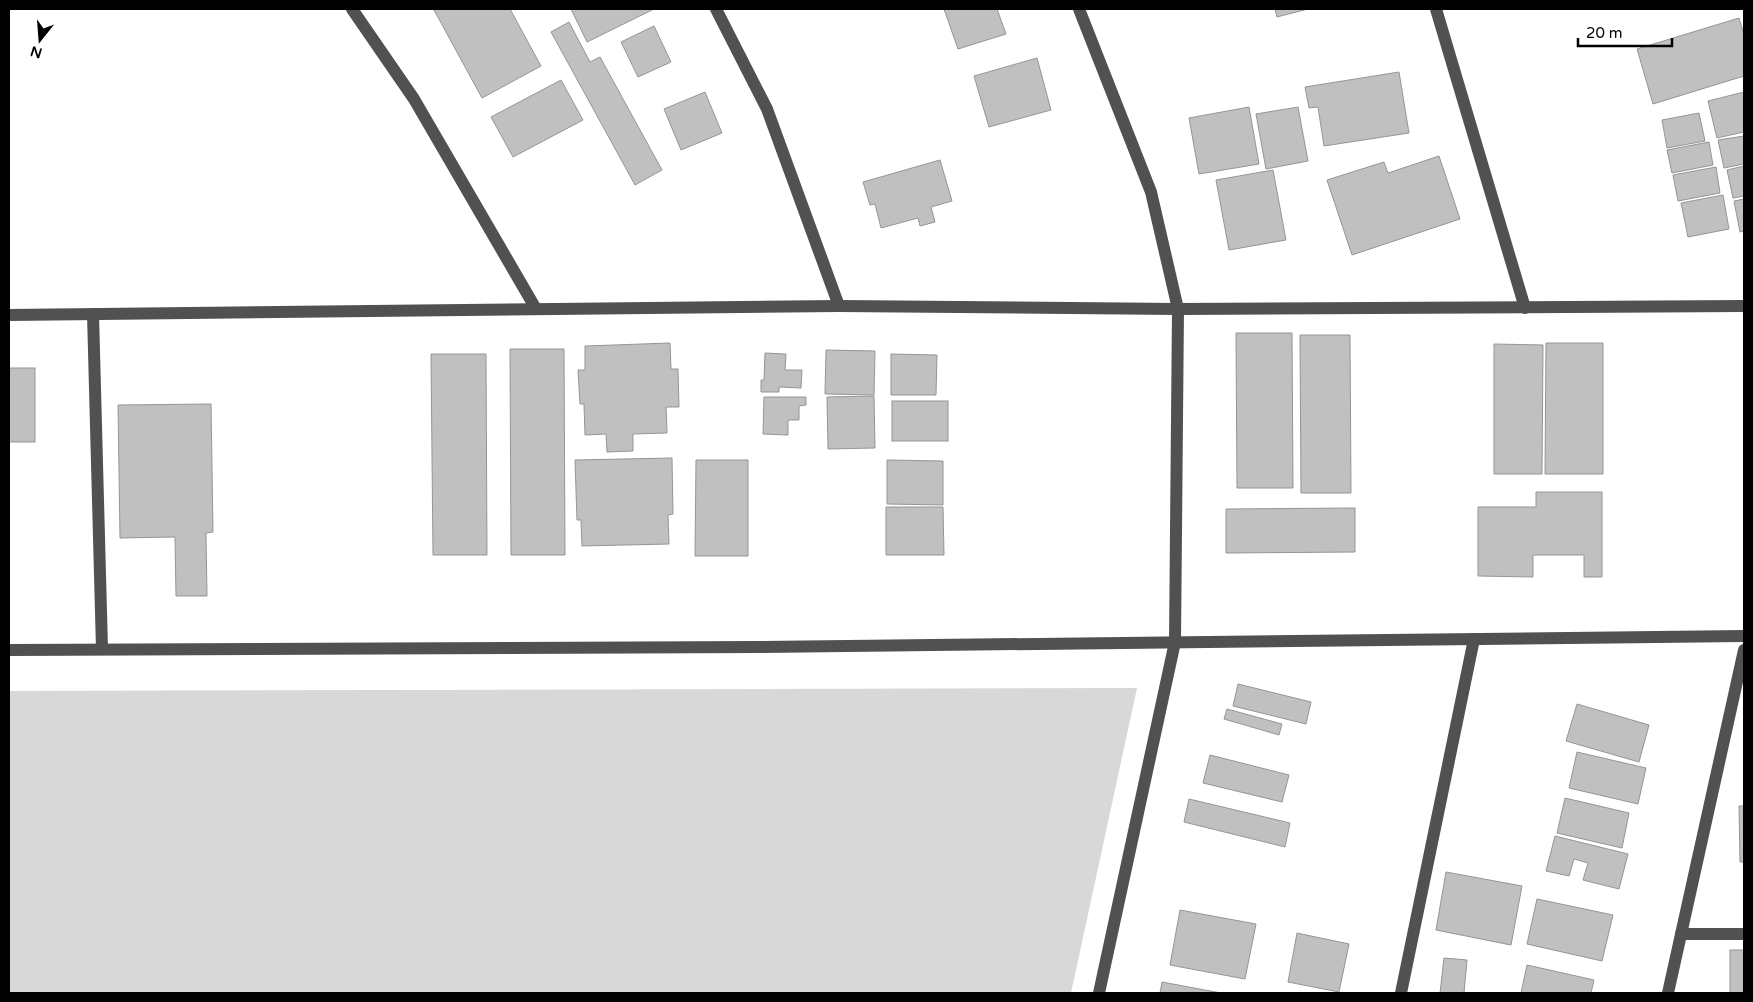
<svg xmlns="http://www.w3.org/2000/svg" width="1753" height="1002" viewBox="0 0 1753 1002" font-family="'Varela Round',sans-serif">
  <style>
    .green { fill: #d8d8d8 }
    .building { fill: #c0c0c0; stroke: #959595 }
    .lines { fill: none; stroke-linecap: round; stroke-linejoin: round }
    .minor { stroke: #515151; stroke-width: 12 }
  </style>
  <rect width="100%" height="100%" fill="#fff"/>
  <path class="green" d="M1137,688L1071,993H9V691Z"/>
  <g class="building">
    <path d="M436,9H510L541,66L482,98L434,10Z"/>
    <path d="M571,9H654L587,42Z"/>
    <path d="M944,9H997L1006,34L958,49Z"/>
    <path d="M1275,9H1308L1277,17Z"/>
    <path d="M1739,18L1744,35V76L1653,104L1637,49Z"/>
    <path d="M569,22L590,62L600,57L662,170L635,185L551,32Z"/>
    <path d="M654,26L671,62L638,77L621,42Z"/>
    <path d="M1037,58L1051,110L989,127L974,76Z"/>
    <path d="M1399,72L1409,133L1324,146L1318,107L1309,108L1305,87Z"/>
    <path d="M561,80L583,120L513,157L491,117Z"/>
    <path d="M705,92L722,133L681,150L664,109Z"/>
    <path d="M1744,92V132L1717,138L1708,101Z"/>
    <path d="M1249,107L1259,164L1199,174L1189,118Z"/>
    <path d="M1298,107L1308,161L1266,169L1256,114Z"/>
    <path d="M1699,113L1705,141L1667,148L1662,120Z"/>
    <path d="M1744,136V164L1724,168L1718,140Z"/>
    <path d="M1709,142L1713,165L1672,173L1667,150Z"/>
    <path d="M1439,156L1460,219L1352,255L1327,180L1384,162L1388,173Z"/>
    <path d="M940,160L952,201L931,207L935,222L920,226L918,218L881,228L875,204L870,205L863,182Z"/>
    <path d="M1744,166V196L1733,198L1727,170Z"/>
    <path d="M1716,167L1720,193L1678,201L1673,175Z"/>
    <path d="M1273,170L1286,240L1229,250L1216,180Z"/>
    <path d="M1723,195L1729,229L1688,237L1681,203Z"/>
    <path d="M1744,199V231L1740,232L1734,201Z"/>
    <path d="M1236,333H1292L1293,488H1237Z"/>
    <path d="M1300,335H1350L1351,493H1301Z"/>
    <path d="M670,343L671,369H678L679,407H666L667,433L633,434V451L607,452L606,434L585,435L584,404H580L578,370H585V346Z"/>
    <path d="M1546,343H1603V474H1545Z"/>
    <path d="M1494,344L1543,345L1542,474H1494Z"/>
    <path d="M510,349H564L565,555H511Z"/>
    <path d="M826,350L875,351L874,395L825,394Z"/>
    <path d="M765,353L786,354L785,370H802L801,388L779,387V392H761V380H764Z"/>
    <path d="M431,354H486L487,555H433Z"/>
    <path d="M891,354L937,355L936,395H891Z"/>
    <rect x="9" y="368" width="26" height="74"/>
    <path d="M874,396L875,448L828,449L827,397Z"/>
    <path d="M764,397H806V405L799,406V420H788V435L763,434Z"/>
    <rect x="892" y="401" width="56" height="40"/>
    <path d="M211,404L213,532L206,533L207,596H176L175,537L120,538L118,405Z"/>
    <path d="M672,458L673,514L668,515L669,544L582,546L581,520H577L575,460Z"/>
    <path d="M696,460H748V556H695Z"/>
    <path d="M887,460L943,461V505L887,504Z"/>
    <path d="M1536,492H1602V577H1584V555H1533V577L1478,576V507H1536Z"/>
    <path d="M886,507H943L944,555H886Z"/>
    <path d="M1355,508V552L1226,553V509Z"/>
    <path d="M1238,684L1311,702L1306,724L1233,706Z"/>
    <path d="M1577,704L1649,725L1639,762L1566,741Z"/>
    <path d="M1227,709L1282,724L1279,735L1224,719Z"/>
    <path d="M1577,752L1646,768L1638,804L1569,788Z"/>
    <path d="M1210,755L1289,775L1282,802L1203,783Z"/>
    <path d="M1565,798L1629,813L1622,848L1557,833Z"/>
    <path d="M1189,799L1290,823L1285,847L1184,822Z"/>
    <path d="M1739,806H1744V862H1740Z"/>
    <path d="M1555,836L1628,854L1619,889L1583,880L1588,863L1574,859L1569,876L1546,871Z"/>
    <path d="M1446,872L1522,886L1511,945L1436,930Z"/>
    <path d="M1537,899L1613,915L1602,961L1527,944Z"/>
    <path d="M1180,910L1256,924L1245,979L1170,965Z"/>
    <path d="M1297,933L1349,944L1339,992L1288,982Z"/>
    <rect x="1730" y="950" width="14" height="43"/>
    <path d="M1444,958L1467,960L1464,993H1440Z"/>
    <path d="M1527,965L1594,980L1591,993H1521Z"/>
    <path d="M1162,982L1221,993H1160Z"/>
  </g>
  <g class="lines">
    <g class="minor">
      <path d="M352,9L414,99L536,309"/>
      <path d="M716,9L767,109L839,306"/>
      <path d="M1079,9L1151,192L1178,309L1175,642L1099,993"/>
      <path d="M1436,9L1525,308"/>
      <path d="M93,314L102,649"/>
      <path d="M9,315L839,306L1178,309L1744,306"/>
      <path d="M9,650L759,647L1744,636"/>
      <path d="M1681,934H1744"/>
      <path d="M1401,993L1474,639"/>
      <path d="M1668,993L1744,650"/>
    </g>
  </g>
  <rect width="1753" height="1002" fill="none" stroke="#000000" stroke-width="20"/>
  <g transform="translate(40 40) rotate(197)" stroke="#ffffff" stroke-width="4" paint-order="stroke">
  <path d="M0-4L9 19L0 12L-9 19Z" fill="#000000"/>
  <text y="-8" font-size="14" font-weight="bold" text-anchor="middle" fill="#000000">N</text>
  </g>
  <path d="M1578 38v8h94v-8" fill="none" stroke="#000000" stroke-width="2.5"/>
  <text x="1586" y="38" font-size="15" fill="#000000" stroke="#ffffff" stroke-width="4" paint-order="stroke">20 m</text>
</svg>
